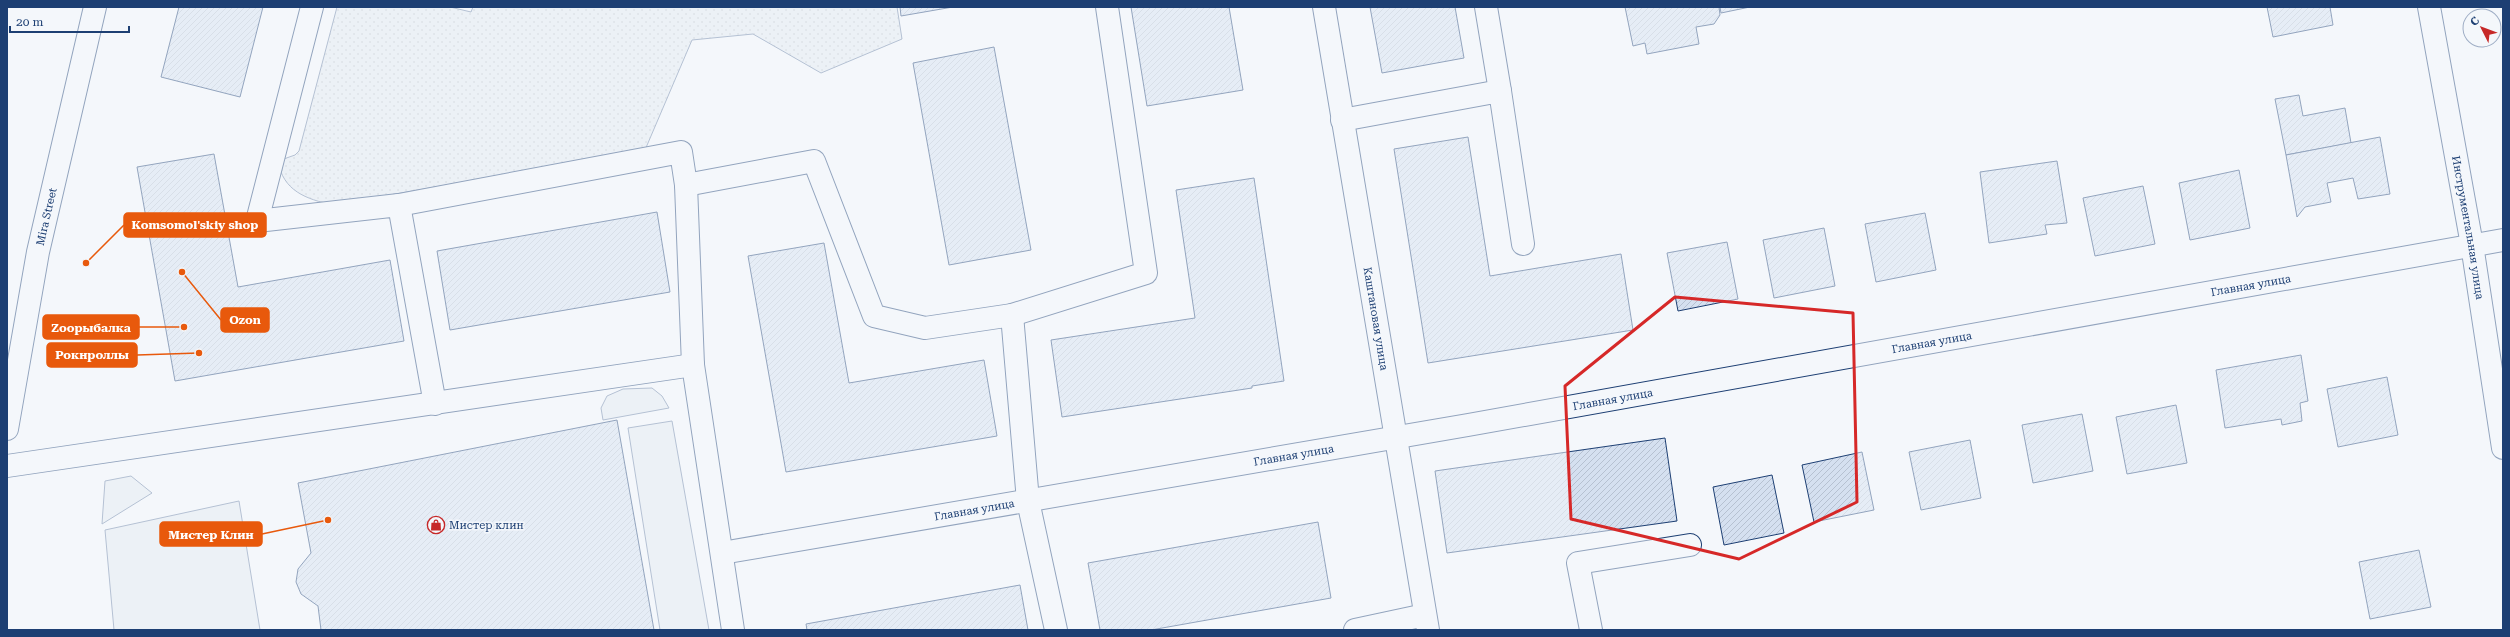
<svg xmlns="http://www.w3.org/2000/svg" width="2510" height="637" viewBox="0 0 2510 637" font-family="'Roboto Serif',serif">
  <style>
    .grass { fill: #e3e9f0; stroke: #687fa3 }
    .park { fill: url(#park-dots); stroke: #687fa3 }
    .parking { fill: #e3e8f0; stroke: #687fa3 }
    .building { fill: url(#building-hatch); stroke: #1d3f73 }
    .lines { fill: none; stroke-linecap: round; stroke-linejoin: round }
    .minor-casing { stroke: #1d3f73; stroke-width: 24 }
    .major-casing { stroke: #1d3f73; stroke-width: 24 }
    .minor { stroke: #f4f7fb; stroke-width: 22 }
    .major { stroke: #f4f7fb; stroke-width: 22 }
    .marked { fill: none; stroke: #d62828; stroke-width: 3; stroke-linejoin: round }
    .labels { text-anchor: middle; stroke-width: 3; stroke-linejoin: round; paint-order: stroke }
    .street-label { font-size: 11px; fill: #1d3f73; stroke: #f4f7fb }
    .poi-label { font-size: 11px; fill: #1d3f73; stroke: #f4f7fb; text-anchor: start }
    .leader { fill: none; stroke: #e8590c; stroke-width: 1.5 }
    .callout-dot { fill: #e8590c; stroke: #f4f7fb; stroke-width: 1.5 }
    .callout { fill: #e8590c; stroke: #e8590c; stroke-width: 1.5 }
    .callout-label { font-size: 12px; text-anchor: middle; font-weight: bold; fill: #fff }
  </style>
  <defs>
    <pattern id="park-dots" width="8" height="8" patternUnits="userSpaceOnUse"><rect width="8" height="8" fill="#e3e9f0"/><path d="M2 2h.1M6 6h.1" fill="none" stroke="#c2c9d1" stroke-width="1.8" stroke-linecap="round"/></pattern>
    <pattern id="building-hatch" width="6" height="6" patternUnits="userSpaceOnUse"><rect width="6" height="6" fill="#d5e0f0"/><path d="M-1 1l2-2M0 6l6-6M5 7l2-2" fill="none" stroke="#b6c1d1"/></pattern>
  </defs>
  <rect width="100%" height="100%" fill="#f4f7fb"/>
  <g class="grass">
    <path d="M652,388L662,396L669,408L603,420L601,408L607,396L623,389Z"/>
    <path d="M672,421L709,630H660L628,428Z"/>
    <path d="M131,476L152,493L102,524L105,481Z"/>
  </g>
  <path class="park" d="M337,7H450L471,12L473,7H897L902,39L821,73L753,34L692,40L645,150L333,205C306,199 283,191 278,161L295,155L299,151Z"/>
  <path class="parking" d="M239,501L260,630H114L105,530Z"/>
  <g class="building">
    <path d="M179,7H263L240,97L161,77Z"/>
    <path d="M900,7H953L901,16Z"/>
    <path d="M1131,7H1229L1243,90L1147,106Z"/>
    <path d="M1370,7H1455L1464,58L1382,73Z"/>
    <path d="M1625,7H1719L1720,15L1714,24L1696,27L1699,44L1647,54L1645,43L1633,46Z"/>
    <path d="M1720,7H1750L1721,13Z"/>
    <path d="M2267,7H2330L2333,25L2273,37Z"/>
    <path d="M994,47L1031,250L949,265L913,63Z"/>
    <path d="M2299,95L2303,116L2345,108L2351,143L2286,155L2275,99Z"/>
    <path d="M1468,137L1490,276L1621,254L1633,330L1428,363L1394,149Z"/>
    <path d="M2380,137L2390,194L2358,199L2353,178L2327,183L2331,202L2305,207L2297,217L2286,155Z"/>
    <path d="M214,154L238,287L390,260L404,341L175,381L137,167Z"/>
    <path d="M2057,161L2067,223L2045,225L2047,234L1989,243L1980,172Z"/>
    <path d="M2239,170L2250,228L2190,240L2179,183Z"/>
    <path d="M1254,178L1284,381L1252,386V388L1062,417L1051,340L1195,318L1176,190Z"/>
    <path d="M2143,186L2155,244L2095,256L2083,198Z"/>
    <path d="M657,212L670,292L450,330L437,251Z"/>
    <path d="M1925,213L1936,270L1876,282L1865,224Z"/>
    <path d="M1824,228L1835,286L1774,298L1763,240Z"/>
    <path d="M1727,242L1738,299L1678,311L1667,253Z"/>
    <path d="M824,243L849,383L984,360L997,436L786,472L748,256Z"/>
    <path d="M2301,355L2308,401L2300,403L2302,421L2282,425L2281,419L2225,428L2216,370Z"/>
    <path d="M2387,377L2398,435L2338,447L2327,389Z"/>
    <path d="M2176,405L2187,463L2127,474L2116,417Z"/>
    <path d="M2082,414L2093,471L2033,483L2022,425Z"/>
    <path d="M617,420L654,630H321L318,606L301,594L296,582L298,569L311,553L298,483Z"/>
    <path d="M1665,438L1677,521L1447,553L1435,471Z"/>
    <path d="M1970,440L1981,498L1921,510L1909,452Z"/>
    <path d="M1862,452L1874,510L1814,522L1802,465Z"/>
    <path d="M1772,475L1784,533L1724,545L1713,487Z"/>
    <path d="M1318,522L1331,598L1151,630H1100L1088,563Z"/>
    <path d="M2419,550L2431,607L2370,619L2359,562Z"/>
    <path d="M1020,585L1028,630H807L806,624Z"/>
  </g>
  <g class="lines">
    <defs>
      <g id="minor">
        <path d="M312,7L257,221L399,205L435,404"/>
        <path id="s1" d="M1324,7L1428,630"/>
        <path d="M1486,7L1500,91"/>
        <path id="s2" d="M2429,7L2472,245L2503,448"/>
        <path d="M1342,120L1500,91L1523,244"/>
        <path d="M686,185L814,161L874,316L925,328L1012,315L1028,501L1056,630"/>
        <path d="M399,205L681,152L686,185L693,365L733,630"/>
        <path d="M1012,315L1146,273L1107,7"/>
        <path d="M7,466L693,365"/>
        <path id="s3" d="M722,553L1468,425L2503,240"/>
        <path d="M1355,630L1425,615"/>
        <path d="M1591,630L1578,563L1690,545"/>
      </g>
      <g id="major">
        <path id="s4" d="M7,429L38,252L95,7"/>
      </g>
    </defs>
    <use href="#minor" class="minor-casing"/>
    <use href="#major" class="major-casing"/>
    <use href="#minor" class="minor"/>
    <use href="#major" class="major"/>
  </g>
  <path d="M0 0H2510V637H0ZM1675,297L1853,313L1857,502L1739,559L1571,519L1565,386Z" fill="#f4f7fb" fill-opacity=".55" fill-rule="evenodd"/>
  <path class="marked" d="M1675,297L1853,313L1857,502L1739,559L1571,519L1565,386Z"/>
  <defs>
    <symbol id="shop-ring" viewBox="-11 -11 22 22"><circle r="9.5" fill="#f4f7fb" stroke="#c62828" stroke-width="1.5"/><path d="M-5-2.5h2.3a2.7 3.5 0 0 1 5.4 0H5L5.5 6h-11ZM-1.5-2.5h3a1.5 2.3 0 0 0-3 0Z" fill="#c62828"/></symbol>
  </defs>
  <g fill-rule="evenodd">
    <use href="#shop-ring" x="426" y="515" width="20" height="20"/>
  </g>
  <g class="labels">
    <g class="street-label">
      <text dy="4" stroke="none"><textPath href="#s4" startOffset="216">Mira Street</textPath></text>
      <text dy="4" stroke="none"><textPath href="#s2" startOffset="224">Инструментальная улица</textPath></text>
      <text dy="4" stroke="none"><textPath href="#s3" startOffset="1552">Главная улица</textPath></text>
      <text dy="4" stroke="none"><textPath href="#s1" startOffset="316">Каштановая улица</textPath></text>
      <text dy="4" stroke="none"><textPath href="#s3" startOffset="1228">Главная улица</textPath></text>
      <text dy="4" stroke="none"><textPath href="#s3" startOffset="904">Главная улица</textPath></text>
      <text dy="4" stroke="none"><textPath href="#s3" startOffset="580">Главная улица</textPath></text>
      <text dy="4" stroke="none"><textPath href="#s3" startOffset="256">Главная улица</textPath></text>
    </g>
    <g class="poi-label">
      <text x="449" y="529">Мистер клин</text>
    </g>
  </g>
  <path class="leader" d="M86 263L124 225M182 272L221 320M184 327L139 327M199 353L137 355M328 520L262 534"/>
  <g class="callout-dot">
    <circle cx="86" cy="263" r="4"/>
    <circle cx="182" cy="272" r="4"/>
    <circle cx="184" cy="327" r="4"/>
    <circle cx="199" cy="353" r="4"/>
    <circle cx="328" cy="520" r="4"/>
  </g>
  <g class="callout">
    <rect x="124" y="213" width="142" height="24" rx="4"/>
    <rect x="221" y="308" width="48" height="24" rx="4"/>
    <rect x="43" y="315" width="96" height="24" rx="4"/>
    <rect x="47" y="343" width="90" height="24" rx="4"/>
    <rect x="160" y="522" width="102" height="24" rx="4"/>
  </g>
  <g class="callout-label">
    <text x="195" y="229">Komsomol'skiy shop</text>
    <text x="245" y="324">Ozon</text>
    <text x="91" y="332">Zooрыбалка</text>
    <text x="92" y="359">Рокнроллы</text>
    <text x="211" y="539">Мистер Клин</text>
  </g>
  <rect width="2510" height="637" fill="none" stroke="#1d3f73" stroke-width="16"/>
  <g transform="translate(2482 28) rotate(312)"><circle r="19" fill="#f4f7fb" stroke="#9eadc5"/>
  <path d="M0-3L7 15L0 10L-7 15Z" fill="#c62828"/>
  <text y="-6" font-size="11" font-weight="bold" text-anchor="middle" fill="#1d3f73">С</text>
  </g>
  <path d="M10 26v6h119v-6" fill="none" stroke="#1d3f73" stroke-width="2"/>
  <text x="16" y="26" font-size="12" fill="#1d3f73" stroke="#f4f7fb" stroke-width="3" paint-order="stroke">20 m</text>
</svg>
